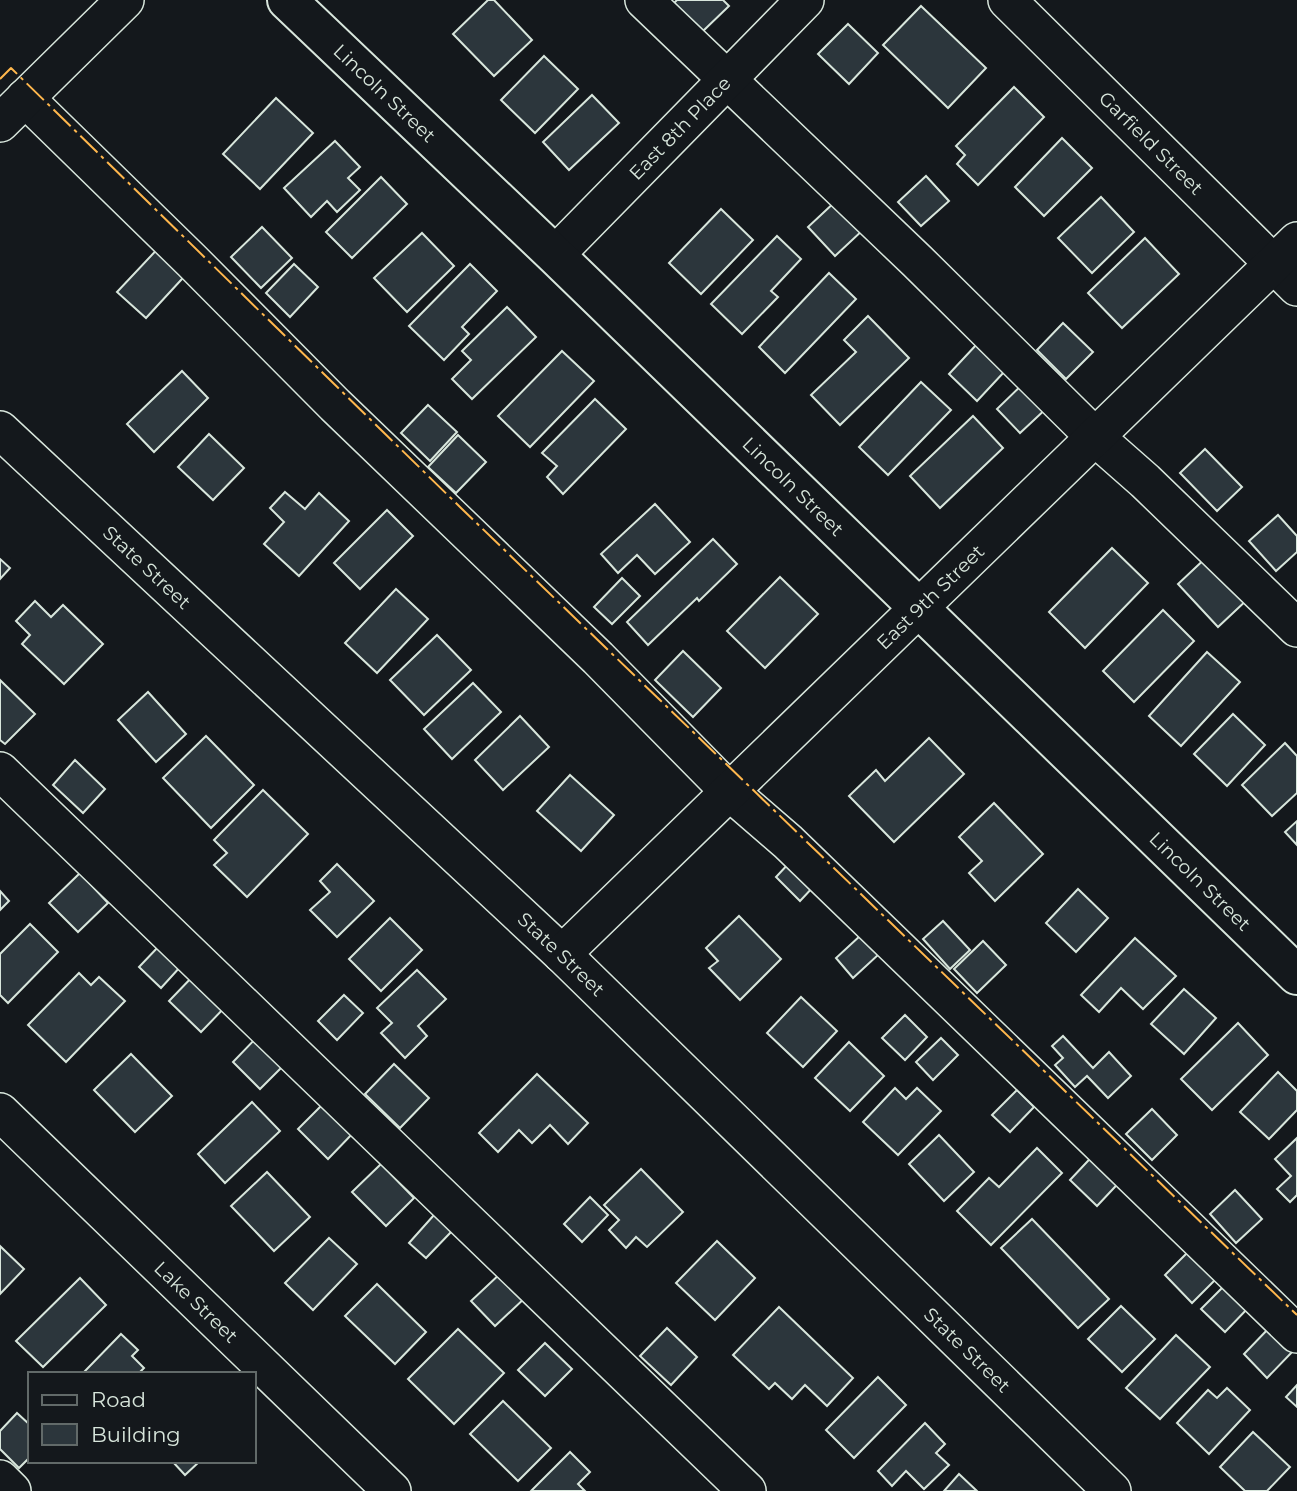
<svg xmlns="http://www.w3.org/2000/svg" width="1297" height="1491" viewBox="0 0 1297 1491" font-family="Montserrat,sans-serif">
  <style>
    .building { fill: #2c363c; stroke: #d8e6dc; stroke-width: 2 }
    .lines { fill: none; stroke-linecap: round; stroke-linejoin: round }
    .minor-casing { stroke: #d8e6dc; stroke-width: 40 }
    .major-casing { stroke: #d8e6dc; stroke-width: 42 }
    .minor { stroke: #14181c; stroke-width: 37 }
    .major { stroke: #14181c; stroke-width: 38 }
    .power { stroke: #ffb74d; stroke-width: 2; stroke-dasharray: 24 5 3.5 5; stroke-linecap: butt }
    .labels { text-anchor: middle; stroke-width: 5; stroke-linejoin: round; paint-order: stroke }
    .street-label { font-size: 19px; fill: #d8e6dc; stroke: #14181c }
  </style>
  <rect width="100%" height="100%" fill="#14181c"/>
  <g class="building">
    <path d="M488,0H494L532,40L494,76L453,34Z"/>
    <path d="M677,0H723L729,6L702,32L674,3Z"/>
    <path d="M921,6L986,68L948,108L883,45Z"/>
    <path d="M848,24L878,53L849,84L818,54Z"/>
    <path d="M544,56L578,89L535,133L501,100Z"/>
    <path d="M1014,87L1044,117L978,185L957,164L965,155L956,146Z"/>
    <path d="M592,95L619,123L569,170L543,142Z"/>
    <path d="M276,98L313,133L260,189L223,154Z"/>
    <path d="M1062,138L1092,168L1044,216L1015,187Z"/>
    <path d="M335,141L360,167L348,178L360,190L337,212L327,201L311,217L284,188Z"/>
    <path d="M926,176L949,201L921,226L898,202Z"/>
    <path d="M381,177L407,204L352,258L326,232Z"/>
    <path d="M1101,197L1134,232L1092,273L1058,238Z"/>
    <path d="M837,200L864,229L835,256L808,227Z"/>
    <path d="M721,209L753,240L701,294L669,263Z"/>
    <path d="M262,227L292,258L261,288L231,257Z"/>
    <path d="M422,233L454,266L407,312L374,278Z"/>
    <path d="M777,236L801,259L771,291L778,297L742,334L711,304Z"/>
    <path d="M1145,238L1179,274L1122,328L1088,293Z"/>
    <path d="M165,241L193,267L146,318L117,292Z"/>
    <path d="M294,264L318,287L290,317L266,293Z"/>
    <path d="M470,264L497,291L462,327L469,334L444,360L409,326Z"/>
    <path d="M829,273L856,299L785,373L759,347Z"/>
    <path d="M507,307L536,337L472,399L452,379L471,360L462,351Z"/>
    <path d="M868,316L909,358L840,425L811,395L856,352L844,340Z"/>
    <path d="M1063,323L1093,352L1066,379L1037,350Z"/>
    <path d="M977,344L1005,371L977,401L949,374Z"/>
    <path d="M562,351L594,381L530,447L498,416Z"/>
    <path d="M182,371L208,398L154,452L127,424Z"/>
    <path d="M1026,381L1049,406L1020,433L997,409Z"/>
    <path d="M921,382L951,410L888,475L859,447Z"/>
    <path d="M595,399L626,429L563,494L547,477L557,466L542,453Z"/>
    <path d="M428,405L457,432L430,461L401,433Z"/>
    <path d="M973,416L1003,448L940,508L910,476Z"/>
    <path d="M209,434L244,468L213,500L178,467Z"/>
    <path d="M458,435L486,462L456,493L428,467Z"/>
    <path d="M1205,449L1242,487L1217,511L1180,473Z"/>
    <path d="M285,492L305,509L319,493L349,521L299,576L264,544L284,522L270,508Z"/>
    <path d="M655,504L690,542L655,574L637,555L618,573L601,554Z"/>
    <path d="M387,510L413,536L360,589L334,563Z"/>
    <path d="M1278,515L1297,536V552L1276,571L1249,541Z"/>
    <path d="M713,539L737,564L699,601L697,598L648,645L627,622Z"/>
    <path d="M1112,548L1148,583L1085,648L1049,612Z"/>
    <path d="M1210,554L1250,597L1218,627L1178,584Z"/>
    <path d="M0,559L10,568L0,579Z"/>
    <path d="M780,577L818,614L765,668L727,631Z"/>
    <path d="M622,578L640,596L612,624L594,607Z"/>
    <path d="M396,589L428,619L377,673L345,643Z"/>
    <path d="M35,601L51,617L63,605L103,644L64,684L22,644L30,635L16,621Z"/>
    <path d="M1163,610L1194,641L1134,702L1103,671Z"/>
    <path d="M437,635L471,670L424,715L390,680Z"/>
    <path d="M683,651L721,688L693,717L655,680Z"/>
    <path d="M1207,652L1240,682L1181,746L1149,716Z"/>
    <path d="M0,680L35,714L5,744L0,740Z"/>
    <path d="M473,683L501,712L452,759L424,729Z"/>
    <path d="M148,692L186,734L156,762L118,720Z"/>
    <path d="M1233,714L1265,745L1227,786L1194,754Z"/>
    <path d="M520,716L549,747L503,790L475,760Z"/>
    <path d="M206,736L254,785L211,828L163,778Z"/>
    <path d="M929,738L964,774L894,842L849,796L876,770L885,781Z"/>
    <path d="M1285,743L1297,756V793L1272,816L1242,785Z"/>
    <path d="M75,760L105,789L83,813L53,785Z"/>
    <path d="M570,775L614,815L581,851L537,811Z"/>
    <path d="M263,790L308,834L247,897L214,865L227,853L214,840Z"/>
    <path d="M994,803L1043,854L995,901L969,873L982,861L959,837Z"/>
    <path d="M1297,821V845L1285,832Z"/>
    <path d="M791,861L815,885L800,901L776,877Z"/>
    <path d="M337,864L374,901L337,937L310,910L330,892L320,881Z"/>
    <path d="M80,873L108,903L78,932L49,903Z"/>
    <path d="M1078,889L1108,918L1076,952L1046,923Z"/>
    <path d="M0,891L9,901L0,910Z"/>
    <path d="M739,916L781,959L740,1000L709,968L718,961L706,948Z"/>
    <path d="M390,918L422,950L381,991L349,959Z"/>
    <path d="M943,921L970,950L950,969L923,939Z"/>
    <path d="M30,924L58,952L8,1003L0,995V954Z"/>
    <path d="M861,935L878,955L853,978L836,958Z"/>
    <path d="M1135,938L1176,976L1143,1009L1121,988L1099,1012L1081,995Z"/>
    <path d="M983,941L1006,965L977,993L954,969Z"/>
    <path d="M160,945L181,966L161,988L139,967Z"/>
    <path d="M417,970L446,999L418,1026L427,1036L405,1058L381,1033L392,1023L377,1008Z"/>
    <path d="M79,973L91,985L99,977L125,1001L66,1062L28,1025Z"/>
    <path d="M196,973L228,1004L201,1032L169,1001Z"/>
    <path d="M1184,989L1216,1018L1184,1054L1151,1024Z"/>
    <path d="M344,995L363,1013L337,1040L318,1021Z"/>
    <path d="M801,997L837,1031L803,1067L767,1033Z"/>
    <path d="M905,1015L927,1037L905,1060L882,1038Z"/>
    <path d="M1238,1023L1268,1055L1212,1110L1181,1079Z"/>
    <path d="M259,1035L287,1062L260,1089L233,1062Z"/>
    <path d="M1063,1036L1093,1068L1109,1052L1131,1076L1108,1098L1087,1076L1075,1087L1055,1065L1063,1058L1052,1046Z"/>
    <path d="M941,1038L958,1055L933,1080L916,1062Z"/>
    <path d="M849,1042L884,1076L850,1111L815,1078Z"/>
    <path d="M131,1054L172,1096L135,1132L94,1090Z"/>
    <path d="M394,1064L429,1098L400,1128L365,1094Z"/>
    <path d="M1278,1072L1297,1091V1110L1269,1139L1240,1112Z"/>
    <path d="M537,1074L588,1123L568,1144L550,1125L532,1143L519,1130L498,1152L479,1133Z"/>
    <path d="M895,1088L906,1099L917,1088L941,1111L898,1155L863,1122Z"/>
    <path d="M1017,1090L1034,1107L1010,1132L992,1115Z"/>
    <path d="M327,1100L356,1130L328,1159L298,1129Z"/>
    <path d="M252,1102L280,1131L225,1183L198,1154Z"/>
    <path d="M1152,1109L1177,1135L1152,1160L1126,1134Z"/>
    <path d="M939,1135L974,1172L944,1201L909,1164Z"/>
    <path d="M1297,1138V1195L1290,1202L1277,1189L1291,1176L1275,1159Z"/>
    <path d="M1101,1147L1128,1173L1097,1206L1070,1180Z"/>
    <path d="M1037,1148L1062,1173L991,1245L957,1211L989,1178L999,1187Z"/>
    <path d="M381,1164L414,1198L386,1226L352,1192Z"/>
    <path d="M641,1169L683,1212L647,1247L636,1237L626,1248L609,1230L619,1220L604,1205Z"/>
    <path d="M267,1172L310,1217L274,1251L231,1206Z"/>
    <path d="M1235,1190L1262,1219L1236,1243L1210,1214Z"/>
    <path d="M590,1197L608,1215L582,1242L564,1224Z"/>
    <path d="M434,1215L452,1231L426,1258L409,1243Z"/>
    <path d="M1032,1219L1109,1299L1078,1328L1001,1248Z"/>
    <path d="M329,1238L357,1264L313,1310L285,1283Z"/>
    <path d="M717,1241L755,1278L715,1320L676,1283Z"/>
    <path d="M0,1246L24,1269L0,1294Z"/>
    <path d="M1192,1248L1219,1276L1192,1303L1165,1275Z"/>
    <path d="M503,1271L527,1296L495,1326L471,1301Z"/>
    <path d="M80,1278L106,1305L43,1367L16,1341Z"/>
    <path d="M1227,1283L1250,1306L1225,1332L1201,1309Z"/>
    <path d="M377,1284L426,1332L395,1364L345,1316Z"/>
    <path d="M1121,1306L1155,1339L1122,1372L1088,1339Z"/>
    <path d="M779,1307L853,1378L827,1406L805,1385L792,1399L775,1383L769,1389L733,1355Z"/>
    <path d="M1270,1327L1294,1350L1267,1378L1244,1354Z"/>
    <path d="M667,1328L697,1357L671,1385L640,1356Z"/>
    <path d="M458,1329L504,1373L454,1424L408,1379Z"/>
    <path d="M121,1334L138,1350L132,1356L144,1368L138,1374H88L85,1371Z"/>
    <path d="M1176,1335L1210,1367L1160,1419L1126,1388Z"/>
    <path d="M545,1343L572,1369L545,1396L518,1370Z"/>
    <path d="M878,1377L906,1405L854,1458L826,1430Z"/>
    <path d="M1297,1385V1407L1286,1397Z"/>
    <path d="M1227,1388L1250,1410L1209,1454L1177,1423L1208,1390L1217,1398Z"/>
    <path d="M503,1401L551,1448L518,1481L470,1434Z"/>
    <path d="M17,1413L30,1425V1457L19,1468L0,1449V1431Z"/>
    <path d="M925,1423L945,1444L936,1453L949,1465L924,1489L906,1471L892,1486L878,1471Z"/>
    <path d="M1253,1432L1290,1467L1267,1491H1245L1220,1467Z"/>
    <path d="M570,1452L590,1472L578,1484L585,1491H531Z"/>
    <path d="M172,1461H200L185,1475Z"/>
    <path d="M959,1474L977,1491H944Z"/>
  </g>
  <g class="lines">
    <defs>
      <g id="minor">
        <path d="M644,0L917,261L1095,437L1145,481L1297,628"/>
        <path id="s1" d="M1007,0L1297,287"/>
        <path d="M25,98L192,261L335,405L598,658L729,791L788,842L1297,1334"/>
        <path d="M0,123L125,0"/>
        <path id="s2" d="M555,255L805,0"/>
        <path id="s3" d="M0,430L562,954L1112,1491"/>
        <path d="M0,771L747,1491"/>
        <path id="s4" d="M562,954L1297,241"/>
        <path id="s5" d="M0,1112L392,1491"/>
        <path d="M0,1479L12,1491"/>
      </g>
      <g id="major">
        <path id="s6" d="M287,0L555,255L1297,975"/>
      </g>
    </defs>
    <use href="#minor" class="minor-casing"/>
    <use href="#major" class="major-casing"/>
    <use href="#minor" class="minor"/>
    <use href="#major" class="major"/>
    <path class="power" d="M0,79L11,68L461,508L1297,1315"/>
  </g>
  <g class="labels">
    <g class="street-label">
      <text dy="7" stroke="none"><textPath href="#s6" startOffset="135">Lincoln Street</textPath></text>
      <text dy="7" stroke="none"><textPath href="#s2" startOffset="178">East 8th Place</textPath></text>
      <text dy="7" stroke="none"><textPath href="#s1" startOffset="203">Garfield Street</textPath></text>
      <text dy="7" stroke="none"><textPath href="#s6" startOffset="702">Lincoln Street</textPath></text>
      <text dy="7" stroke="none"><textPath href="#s3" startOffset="201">State Street</textPath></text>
      <text dy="7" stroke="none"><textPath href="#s4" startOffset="513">East 9th Street</textPath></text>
      <text dy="7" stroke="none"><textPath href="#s6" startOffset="1269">Lincoln Street</textPath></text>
      <text dy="7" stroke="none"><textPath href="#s3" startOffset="768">State Street</textPath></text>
      <text dy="7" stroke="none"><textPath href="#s5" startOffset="273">Lake Street</textPath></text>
      <text dy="7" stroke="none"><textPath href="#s3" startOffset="1335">State Street</textPath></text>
    </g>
  </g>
  <rect x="28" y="1372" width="228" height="91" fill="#14181c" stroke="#626a69" stroke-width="2"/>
  <rect x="42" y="1395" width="35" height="10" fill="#14181c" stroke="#626a69" stroke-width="2"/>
  <text x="91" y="1407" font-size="21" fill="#d8e6dc">Road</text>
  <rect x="42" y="1424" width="35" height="21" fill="#2c363c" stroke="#626a69" stroke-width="2"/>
  <text x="91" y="1442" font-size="21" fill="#d8e6dc">Building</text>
</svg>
